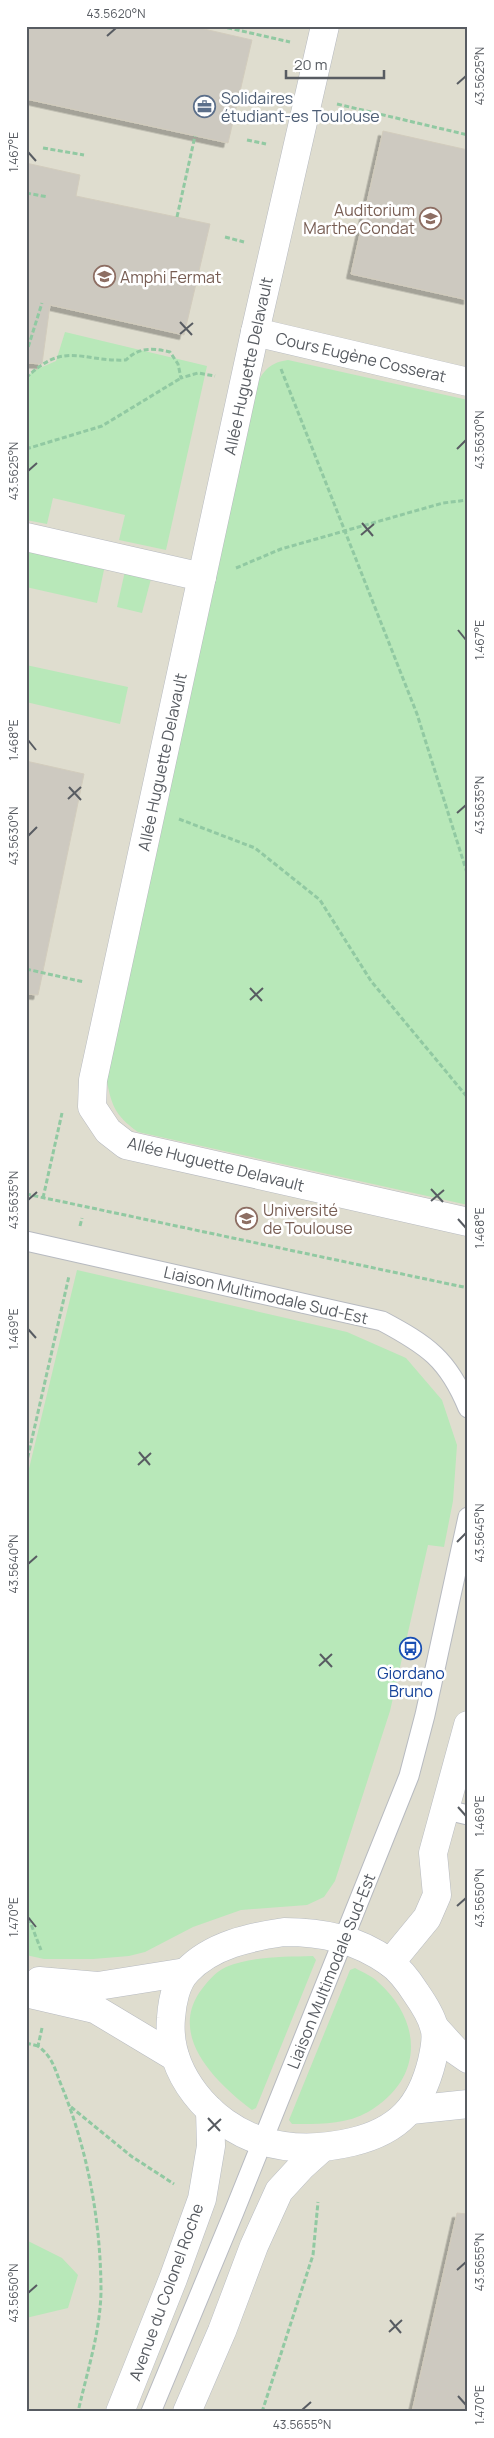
<svg xmlns="http://www.w3.org/2000/svg" width="494" height="2438" viewBox="0 0 494 2438" font-family="Manrope,sans-serif">
  <style>
    .education { fill: #dfddcf }
    .green { fill: #b8e8b9 }
    .building { fill: #cdc9c0; stroke: #d2ccbd; filter: url(#shadow) }
    .lines { fill: none; stroke-linecap: round; stroke-linejoin: round }
    .lane-casing { stroke: #b7bac0; stroke-width: 21 }
    .street-casing { stroke: #b7bac0; stroke-width: 29 }
    .secondary-casing { stroke: #b8bcc3; stroke-width: 29 }
    .path { stroke: #91c9a2; stroke-width: 3; stroke-dasharray: 5 2.5; stroke-linecap: butt }
    .lane { stroke: #fff; stroke-width: 19 }
    .street { stroke: #fff; stroke-width: 28 }
    .secondary { stroke: #fff; stroke-width: 28 }
    .ticks { fill: none; stroke: #585c62; stroke-width: 2 }
    .labels { text-anchor: middle; stroke-width: 5; stroke-linejoin: round; paint-order: stroke }
    .service-label { font-size: 16px; fill: #4e5e75; stroke: #fff; text-anchor: start }
    .education-label { font-size: 16px; fill: #785e54; stroke: #fff; text-anchor: start }
    .street-label { font-size: 16px; fill: #585c62; stroke: #fff }
    .transit-label { font-size: 16px; fill: #164399; stroke: #fff }
    .neatline { fill: none; stroke: #585c62; stroke-width: 2 }
    .ticks-label { font-size: 12px; text-anchor: middle; fill: #585c62 }
  </style>
  <defs>
    <filter id="shadow"><feDropShadow dx="-4.5" dy="4.5" stdDeviation="0" flood-color="#0004"/></filter>
  </defs>
  <rect width="100%" height="100%" fill="#edebdf"/>
  <rect class="education" x="26" y="26" width="442" height="2386"/>
  <g class="green">
    <path d="M65,332L207,366L166,550L119,540L125,515L53,498L47,524L26,520V378L33,371L56,361Z"/>
    <path d="M288,360L468,400V1205L138,1132C114,1115 111,1104 106,1076L247,421C255,394 255,364 288,360Z"/>
    <path d="M26,548L105,565L97,603L26,587Z"/>
    <path d="M125,571L152,575L142,613L117,607Z"/>
    <path d="M26,665L128,687L120,724L26,702Z"/>
    <path d="M77,1270L347,1332L406,1358L442,1400L457,1445L453,1501L444,1547L428,1545L390,1711L335,1881L324,1897L307,1905L241,1910L193,1927L145,1952L129,1956L93,1959H44L26,1955V1481Z"/>
    <path d="M313,1956L316,1960L256,2108L252,2110C219,2085 169,2039 199,1993C206,1983 215,1972 226,1967C254,1956 284,1957 313,1956Z"/>
    <path d="M355,1968C362,1972 372,1976 378,1982C424,2023 423,2080 368,2112C345,2125 317,2124 292,2124L289,2120L350,1970Z"/>
    <path d="M26,2240L62,2258L78,2275L68,2308L26,2318Z"/>
  </g>
  <g class="building">
    <path d="M26,26H191L252,40L228,143L26,99Z"/>
    <path d="M383,131L468,150V300L351,274Z"/>
    <path d="M26,163L80,175L76,196L210,224L184,335L50,305L42,364L26,363Z"/>
    <path d="M26,761L84,774L38,995L26,994Z"/>
    <path d="M457,2213L468,2214V2412H412Z"/>
  </g>
  <g class="lines">
    <defs>
      <g id="lane">
        <path d="M26,1241L382,1321C427,1345 448,1359 468,1408"/>
        <path d="M447,1810L468,1815"/>
        <path d="M151,2412L234,2212L409,1776L425,1715L468,1517"/>
      </g>
      <g id="street">
        <path d="M325,26L255,332L93,1080L92,1107L108,1131L126,1145L468,1222"/>
        <path d="M255,332L468,382"/>
        <path d="M26,537L202,577"/>
        <path d="M390,1963L427,1918L437,1895L433,1853L468,1725"/>
        <path d="M39,1981L98,1986L186,1972"/>
        <path d="M26,1993L95,2009L175,2057"/>
      </g>
      <g id="secondary">
        <path d="M284,1932C323,1932 356,1939 389,1962C399,1969 409,1982 416,1993C423,2003 431,2015 434,2027C437,2035 434,2052 432,2061C421,2106 399,2131 352,2142C323,2149 290,2150 262,2141C210,2125 166,2072 171,2018C172,2003 176,1982 187,1971C212,1945 250,1937 284,1932Z"/>
        <path d="M435,2028L455,2050L468,2059"/>
        <path d="M411,2110L468,2104"/>
        <path d="M120,2412L173,2279L202,2199L211,2146L210,2110"/>
        <path d="M187,2412L222,2331L254,2246L279,2191L302,2166L322,2148"/>
      </g>
    </defs>
    <use href="#lane" class="lane-casing"/>
    <use href="#street" class="street-casing"/>
    <use href="#secondary" class="secondary-casing"/>
    <g class="path">
      <path d="M220,26L290,42"/>
      <path d="M337,104L468,135"/>
      <path d="M247,140L266,144"/>
      <path d="M43,148L84,155"/>
      <path d="M26,193L48,197"/>
      <path d="M177,217L195,136"/>
      <path d="M225,237L244,242"/>
      <path d="M26,354L42,303"/>
      <path d="M281,369L417,714L468,876"/>
      <path d="M26,378C65,340 81,362 126,360C139,347 153,348 170,352L178,364L181,378L198,373L215,376"/>
      <path d="M26,449L102,426L181,378"/>
      <path d="M236,568L281,549L443,503L468,500"/>
      <path d="M179,819L255,848L320,900L371,981L468,1098"/>
      <path d="M26,969L84,982"/>
      <path d="M26,1194L468,1288"/>
      <path d="M43,1198L62,1113"/>
      <path d="M80,1226L82,1218"/>
      <path d="M26,1465L69,1276"/>
      <path d="M26,1911L41,1950"/>
      <path d="M42,2028L38,2046C53,2057 55,2070 62,2087C88,2151 101,2223 101,2292C100,2333 87,2372 78,2412"/>
      <path d="M26,2043L38,2046"/>
      <path d="M71,2107L131,2156L174,2184"/>
      <path d="M262,2412L313,2255L318,2202"/>
    </g>
    <use href="#lane" class="lane"/>
    <use href="#street" class="street"/>
    <use href="#secondary" class="secondary"/>
  </g>
  <path class="ticks" d="M107,36L116,28M457,84L466,76M28,152L36,161M180,322L192,335M180,334L193,323M457,449L466,440M28,471L37,463M362,523L373,536M361,535L374,524M458,630L466,640M28,740L36,750M69,787L81,800M68,799L81,787M457,813L466,805M28,836L37,827M250,988L262,1001M250,1000L263,988M431,1189L443,1202M28,1200L37,1192M431,1201L444,1190M458,1219L466,1228M28,1329L36,1338M139,1452L150,1465M138,1465L151,1453M457,1542L466,1533M28,1564L37,1556M320,1654L332,1667M319,1666L332,1654M458,1807L466,1816M457,1906L466,1898M28,1917L36,1927M208,2118L220,2131M208,2131L221,2119M457,2270L466,2262M28,2293L37,2285M390,2320L401,2333M389,2332L402,2320M458,2396L466,2405M302,2410L311,2402"/>
  <defs>
    <symbol id="office-ring" viewBox="-11 -11 22 22"><circle r="9.5" fill="#fff" stroke="#5c6f8a" stroke-width="1.5"/><path d="M-6-3h4V-5.5h4V-3h4V5H-6ZM-1-4.5V-3h2v-1.5ZM-6 0V1H6V0Z" fill="#5c6f8a"/></symbol>
    <symbol id="university-ring" viewBox="-11 -11 22 22"><circle r="9.5" fill="#fff" stroke="#8d6e63" stroke-width="1.5"/><path d="M0-5L7-2L0 1L-7-2ZM-4 1L0 2.5L4 1V4Q0 6-4 4Z" fill="#8d6e63"/></symbol>
    <symbol id="bus-ring" viewBox="-11 -11 22 22"><circle r="9.5" fill="#fff" stroke="#1a4fb4" stroke-width="1.5"/><path d="M-5-6H5V4H4V6H2V4H-2V6H-4V4H-5ZM-3.5-4V0h7V-4ZM-3.5 1.2v1.5H-2V1.2ZM2 1.2v1.5H3.5V1.2Z" fill="#1a4fb4"/></symbol>
  </defs>
  <g fill-rule="evenodd">
    <use href="#office-ring" x="192" y="94" width="25" height="25"/>
    <use href="#university-ring" x="418" y="206" width="25" height="25"/>
    <use href="#university-ring" x="92" y="264" width="25" height="25"/>
    <use href="#university-ring" x="234" y="1206" width="25" height="25"/>
    <use href="#bus-ring" x="398" y="1636" width="25" height="25"/>
  </g>
  <g class="labels">
    <g class="service-label">
      <text x="221" y="104">Solidaires<tspan x="221" dy="18">étudiant-es Toulouse</tspan></text>
    </g>
    <g class="education-label">
      <text x="415" y="216" text-anchor="end">Auditorium<tspan x="415" dy="18">Marthe Condat</tspan></text>
      <text x="120" y="283">Amphi Fermat</text>
      <text x="263" y="1216">Université<tspan x="263" dy="18">de Toulouse</tspan></text>
    </g>
    <g class="street-label">
      <text transform="translate(361 357) rotate(13)" y="6">Cours Eugène Cosserat</text>
      <text transform="translate(248 366) rotate(-78)" y="6">Allée Huguette Delavault</text>
      <text transform="translate(162 762) rotate(-78)" y="6">Allée Huguette Delavault</text>
      <text transform="translate(216 1164) rotate(14)" y="6">Allée Huguette Delavault</text>
      <text transform="translate(266 1295) rotate(13)" y="6">Liaison Multimodale Sud-Est</text>
      <text transform="translate(331 1971) rotate(-68)" y="6">Liaison Multimodale Sud-Est</text>
      <text transform="translate(166 2292) rotate(-70)" y="6">Avenue du Colonel Roche</text>
    </g>
    <g class="transit-label">
      <text x="411" y="1679">Giordano<tspan x="411" dy="18">Bruno</tspan></text>
    </g>
  </g>
  <rect width="494" height="2438" fill="none" stroke="#ffffff" stroke-width="55"/>
  <path d="M286 70v8h98v-8" fill="none" stroke="#585c62" stroke-width="2.5"/>
  <text x="294" y="70" font-size="15" fill="#585c62" stroke="#ffffff" stroke-width="4" paint-order="stroke">20 m</text>
  <rect x="28" y="28" width="438" height="2382" class="neatline"/>
  <g class="ticks-label">
    <text x="116" y="18">43.5620°N</text>
    <text transform="translate(480 76) rotate(-90)" y="4">43.5625°N</text>
    <text transform="translate(14 152) rotate(-90)" y="4">1.467°E</text>
    <text transform="translate(480 440) rotate(-90)" y="4">43.5630°N</text>
    <text transform="translate(14 471) rotate(-90)" y="4">43.5625°N</text>
    <text transform="translate(480 640) rotate(-90)" y="4">1.467°E</text>
    <text transform="translate(14 740) rotate(-90)" y="4">1.468°E</text>
    <text transform="translate(480 805) rotate(-90)" y="4">43.5635°N</text>
    <text transform="translate(14 836) rotate(-90)" y="4">43.5630°N</text>
    <text transform="translate(14 1200) rotate(-90)" y="4">43.5635°N</text>
    <text transform="translate(480 1228) rotate(-90)" y="4">1.468°E</text>
    <text transform="translate(14 1329) rotate(-90)" y="4">1.469°E</text>
    <text transform="translate(480 1533) rotate(-90)" y="4">43.5645°N</text>
    <text transform="translate(14 1564) rotate(-90)" y="4">43.5640°N</text>
    <text transform="translate(480 1816) rotate(-90)" y="4">1.469°E</text>
    <text transform="translate(480 1898) rotate(-90)" y="4">43.5650°N</text>
    <text transform="translate(14 1917) rotate(-90)" y="4">1.470°E</text>
    <text transform="translate(480 2262) rotate(-90)" y="4">43.5655°N</text>
    <text transform="translate(14 2293) rotate(-90)" y="4">43.5650°N</text>
    <text transform="translate(480 2405) rotate(-90)" y="4">1.470°E</text>
    <text x="302" y="2429">43.5655°N</text>
  </g>
</svg>
